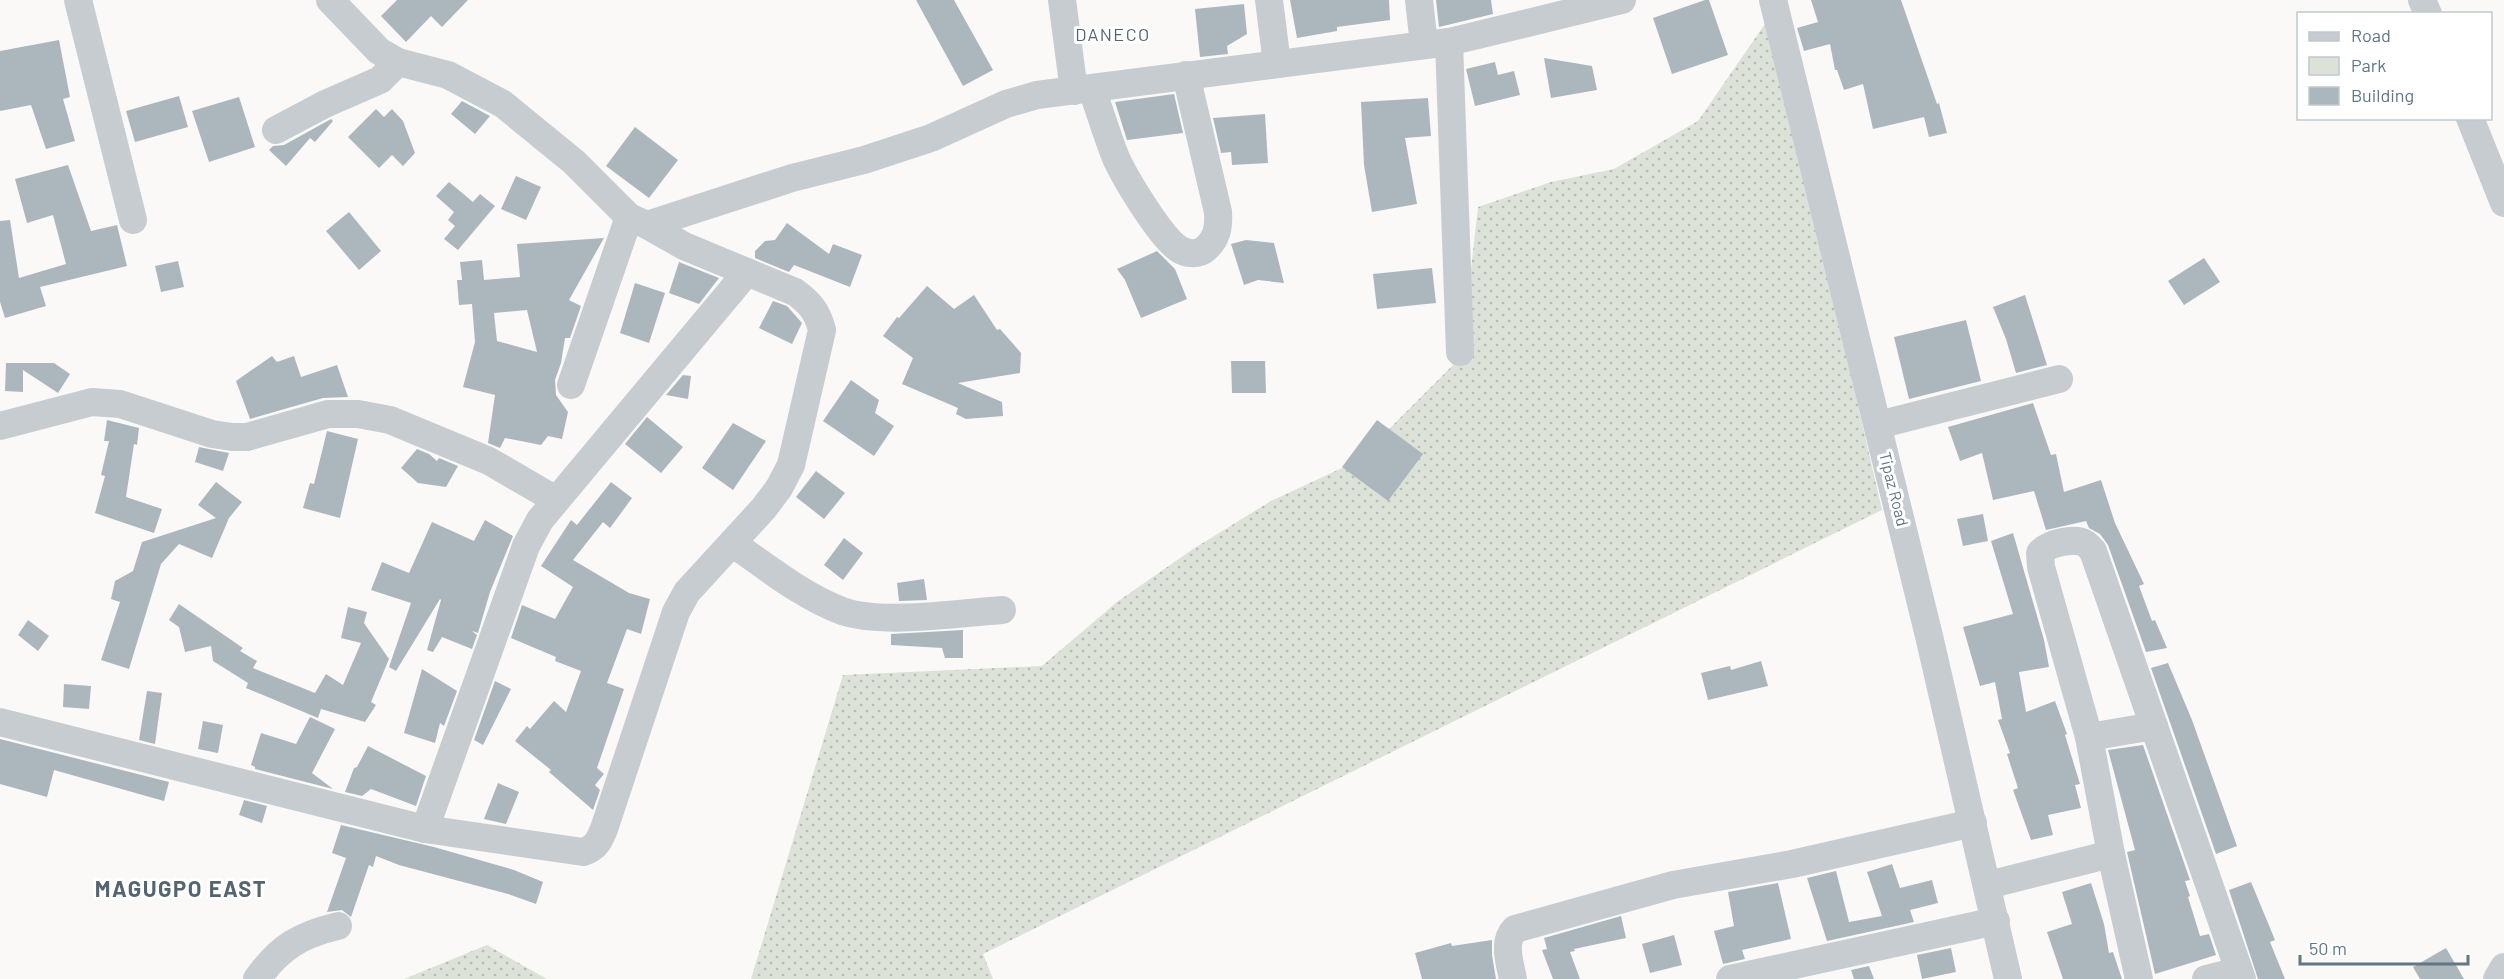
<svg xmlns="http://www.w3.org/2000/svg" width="2504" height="979" viewBox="0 0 2504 979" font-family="Barlow,sans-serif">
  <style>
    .green { fill: url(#green-dots) }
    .building { fill: #acb7bd; fill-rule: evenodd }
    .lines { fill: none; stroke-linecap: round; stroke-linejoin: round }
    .minor { stroke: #c6cccf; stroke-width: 28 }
    .labels { text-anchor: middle; stroke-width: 6; stroke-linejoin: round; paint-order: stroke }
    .street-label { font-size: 16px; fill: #617785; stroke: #fff }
    .neighbourhood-label { font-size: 18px; letter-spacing: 1.5px; fill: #54656f; stroke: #fff }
    .district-label { font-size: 22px; font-weight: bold; letter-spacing: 1.5px; fill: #54656f; stroke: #fff }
  </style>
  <defs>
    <pattern id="green-dots" width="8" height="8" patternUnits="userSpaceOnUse" patternTransform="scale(1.5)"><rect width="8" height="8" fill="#dce2d7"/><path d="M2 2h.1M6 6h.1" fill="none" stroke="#b6bcb4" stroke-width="1.8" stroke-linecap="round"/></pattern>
  </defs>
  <rect width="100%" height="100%" fill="#faf9f7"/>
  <g class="green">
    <path d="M1769,18L1882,510L983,954L993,979H751L843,675L1042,666L1117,602L1193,549L1271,501L1357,461L1461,357L1478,207L1551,182L1614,169L1698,121Z"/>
    <path d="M487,945L547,979H404Z"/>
  </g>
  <g class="building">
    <path d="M397,0H468L442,27L431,16L406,42L381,16Z"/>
    <path d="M916,0H954L993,70L963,86Z"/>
    <path d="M1290,0H1389L1390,20L1337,27V31L1297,38Z"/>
    <path d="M1436,0H1491L1493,14L1439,27Z"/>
    <path d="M1705,0H1709L1728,55L1672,74L1653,18Z"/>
    <path d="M1811,0H1901L1937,104L1939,103L1947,133L1929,137L1924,117L1873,129L1863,84L1844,90L1837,70H1835L1830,44L1804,51L1797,28L1818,22Z"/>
    <path d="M1244,4L1247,34L1227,46L1228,54L1200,57L1195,9Z"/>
    <path d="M59,40L70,97L63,99L75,141L46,149L31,105L0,111V51Z"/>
    <path d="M1544,58L1592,66L1597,90L1551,98Z"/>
    <path d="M1495,62L1498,75L1514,71L1520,95L1475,106L1466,69Z"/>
    <path d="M1174,94L1183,133L1127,140L1115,102Z"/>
    <path d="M179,96L188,127L135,142L126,111Z"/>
    <path d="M239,97L255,147L209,162L192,111Z"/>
    <path d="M1428,98L1431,136L1405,138L1417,204L1372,212L1364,165L1361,102Z"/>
    <path d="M462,101L490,116L475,134L451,114Z"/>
    <path d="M376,109L384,117L392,109L403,121L415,153L403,166L392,155L379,168L348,137Z"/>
    <path d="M1265,114L1268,163L1232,165L1231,152L1221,153L1213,118Z"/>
    <path d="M331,119L333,121L315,142L310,138L286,166L269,150L273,146L284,145Z"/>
    <path d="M635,127L678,160L649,198L606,166Z"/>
    <path d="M68,165L91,231L117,225L127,266L40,287L46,306L5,318L0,302V221L10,220L19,278L66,264L53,215L27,223L15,179Z"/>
    <path d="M516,176L541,187L526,220L501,209Z"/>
    <path d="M449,182L473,202L480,194L495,206L458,250L444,239L455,226L448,220L454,212L436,196Z"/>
    <path d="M349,212L381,251L359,270L326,231Z"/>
    <path d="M787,223L829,254L833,244L862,255L850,287L794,265L789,272L755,258V251L765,241L775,240Z"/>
    <path d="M604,238L569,300L581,306L570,338H565L561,363L555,380L556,395L568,412L562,439L548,436L541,445L505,438L500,448L488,443L495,395L463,387L475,342L472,304L459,305L457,280H462L460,262L482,260L484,280L520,277L517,244ZM527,310L537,352L497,341L494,313Z"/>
    <path d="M1246,240L1274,243L1284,283L1258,280L1244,285L1231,244Z"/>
    <path d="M1157,251L1175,269L1187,299L1141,318L1125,280L1117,269Z"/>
    <path d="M2204,258L2220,282L2184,305L2168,281Z"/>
    <path d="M178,261L184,287L161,292L155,266Z"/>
    <path d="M679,262L719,278L699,304L669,293Z"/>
    <path d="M1432,268L1436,303L1377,309L1373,274Z"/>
    <path d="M635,283L665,293L649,343L620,333Z"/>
    <path d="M927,286L954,309L974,295L997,330L1000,329L1021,353L1020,373L958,383L1002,402L1003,416L966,419L956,414L958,408L902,384L913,358L883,336L897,317L899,318Z"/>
    <path d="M2025,295L2047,365L2016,373L2006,339L1993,307Z"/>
    <path d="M773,301L787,306L802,323L792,344L759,328Z"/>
    <path d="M1966,320L1981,381L1909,399L1894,337Z"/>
    <path d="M272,356L277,362L294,356L301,377L337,365L348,397L323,398L250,419L236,381Z"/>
    <path d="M1231,361H1265L1266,393H1232Z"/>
    <path d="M6,363H54L70,374L58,393L23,370V392L5,391Z"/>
    <path d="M683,375L691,376L688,399L666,395Z"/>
    <path d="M851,380L879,400L875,413L894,426L874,456L823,421Z"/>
    <path d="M2033,403L2051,455L2056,454L2064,492L2101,480L2115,523L2144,584L2139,586L2152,621L2155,620L2167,648L2146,652L2108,545L2100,534L2089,528L2086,521L2046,530L2034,491L1993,500L1982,453L1960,461L1948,427Z"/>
    <path d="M647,417L683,447L661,473L625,444Z"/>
    <path d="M107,420L139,428L137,445L134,444L126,497L162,509L154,533L95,513L105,476L101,475L109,441H104Z"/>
    <path d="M1377,420L1423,454L1388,501L1342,467Z"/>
    <path d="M733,423L766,441L733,490L702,468Z"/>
    <path d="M327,431L358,439L340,518L303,508L310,483L314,484Z"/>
    <path d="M199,447L229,453L223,471L195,462Z"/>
    <path d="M417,449L429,454L437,461L439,458L458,466L446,487L418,483L401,468Z"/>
    <path d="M816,471L845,493L824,519L796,497Z"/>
    <path d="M216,482L242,502L229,518L212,558L179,544L161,564L129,669L101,660L120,602L111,599L115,581L133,571L142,542L216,518L198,505Z"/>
    <path d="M611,482L632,498L610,528L603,522L573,560L629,593L650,599L641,634L627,629L607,683L624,689L597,768L604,774L595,785L600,790L593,810L549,772L551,770L515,741L527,726L530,729L554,701L566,712L581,671L555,661L556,657L511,638L522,605L555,619L573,587L541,566L571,520L577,525Z"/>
    <path d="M1983,514L1988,541L1963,546L1957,519Z"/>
    <path d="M485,520L513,536L490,592L478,633L472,631L477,635L472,649L442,637L433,652L427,650L441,600L440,599L396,671L389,667L411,603L371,590L382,562L409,573L432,522L474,541Z"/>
    <path d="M2013,533L2044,640L2049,667L2019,672L2026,712L2055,701L2067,734L2065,735L2080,784L2075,785L2081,808L2048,815L2053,835L2031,840L2013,790L2018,788L2007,754L2010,753L1998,720L2002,719L1995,682L1980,686L1963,627L2013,614L1991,541Z"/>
    <path d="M844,538L863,553L843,580L824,565Z"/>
    <path d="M924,579L927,600L899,601L897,583Z"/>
    <path d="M179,604L243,648L240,651L257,661L253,668L315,693L326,674L343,685L361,643L341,638L348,607L367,612L364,623L389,659L371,702L376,705L365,722L321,709L318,718L246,688L248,683L213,661L211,646L185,652L179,627L169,620Z"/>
    <path d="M28,620L49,636L38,651L18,635Z"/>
    <path d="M963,630V658H945L942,648L891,645V634Z"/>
    <path d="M1761,661L1768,686L1708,700L1701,673L1730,666L1731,670Z"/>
    <path d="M2168,663L2192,720L2237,846L2216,854L2151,668Z"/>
    <path d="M422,669L457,691L444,726L440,723L435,743L404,733Z"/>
    <path d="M495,681L511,689L483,745L474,740Z"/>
    <path d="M64,684L91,686L89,709L63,707Z"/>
    <path d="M147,691L162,693L155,744L139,740Z"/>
    <path d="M310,717L335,729L312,773L333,789L255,769V767L251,765L261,733L296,744Z"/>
    <path d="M203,721L223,725L218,753L198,749Z"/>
    <path d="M0,739L169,782L164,801L54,770L47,797L0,784Z"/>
    <path d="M2143,745L2190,880L2185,881L2190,896L2188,897L2200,936L2209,934L2216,955L2155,974L2127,852L2135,850L2108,750Z"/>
    <path d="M368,746L426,776L416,806L371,789L362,796L345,792L354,768L357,767Z"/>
    <path d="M498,783L519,792L506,824L484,819Z"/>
    <path d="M244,800L267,806L262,823L239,815Z"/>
    <path d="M341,825L434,847L514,870L543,882L536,904L508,894L399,865L376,856L373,867L369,865L351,917L342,910L327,912L346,858L332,853Z"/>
    <path d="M1892,864L1900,888L1932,880L1938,903L1910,910L1914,922L1827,941L1807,878L1836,871L1849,922L1882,916L1867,872Z"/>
    <path d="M2251,882L2275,940L2270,942L2285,979H2258L2229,890Z"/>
    <path d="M1778,883L1791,939L1742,950L1745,959L1723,964L1714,931L1734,926L1728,892Z"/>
    <path d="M2091,883L2104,924L2109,953L2113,952L2122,979H2063L2047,932L2072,924L2062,892Z"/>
    <path d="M1621,916L1626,938L1574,949L1575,951L1570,952L1580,979H1553L1542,950L1547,949L1544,938Z"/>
    <path d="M1674,935L1682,965L1650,973L1642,944Z"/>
    <path d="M1492,940V955L1496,979H1422L1415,953L1451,943L1452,946Z"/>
    <path d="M1951,948L1956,972L1922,979L1917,955Z"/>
    <path d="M2446,948L2464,979H2420L2413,967Z"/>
    <path d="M1869,966L1874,979H1854L1851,970Z"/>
  </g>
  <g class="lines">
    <g class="minor">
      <path d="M78,0L133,220"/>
      <path d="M1062,0L1074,91"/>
      <path d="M1269,0L1277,64"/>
      <path d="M1419,0L1424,45"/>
      <path d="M1773,0L1929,636L2008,979"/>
      <path d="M2422,0L2428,14"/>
      <path d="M1449,42L1460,352"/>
      <path d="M1092,89C1100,112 1107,136 1116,158C1125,178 1161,238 1179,249C1186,254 1198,255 1205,249C1217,239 1219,227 1218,212L1186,75"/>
      <path d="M2470,118L2504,203"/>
      <path d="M276,130L325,104L380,80L398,62"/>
      <path d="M647,225L792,178L864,160L931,138L1006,104L1037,95L1449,42L1622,0"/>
      <path d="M571,385L629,217"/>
      <path d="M1878,425L2059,379"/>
      <path d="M0,426L92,402L120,404L212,434L232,437H247L328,414H358L390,420L489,461L556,500"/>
      <path d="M732,543C767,567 802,596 842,611C881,625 959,613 1002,610"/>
      <path d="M0,722L425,829L583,852C596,848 599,841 604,829L676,612L687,592L764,508L779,488L791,465L822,330C817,311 810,303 795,292L684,246L647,225L629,217L574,162L503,104L448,75L398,62L379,51L330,0"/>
      <path d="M2089,737L2154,726"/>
      <path d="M425,829L526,546L540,520L747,272"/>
      <path d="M1988,885L2111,854"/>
      <path d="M257,979C280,947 300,935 338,926"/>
      <path d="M1513,979C1510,963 1502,942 1515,929L1673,885L1792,864L1973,823"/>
      <path d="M1730,979L1996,921"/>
      <path d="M2139,979L2111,854L2089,737L2041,567L2040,553C2048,543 2075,537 2086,544C2089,546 2091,549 2093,551L2242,979"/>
      <path d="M2206,979L2238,971"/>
      <path d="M2497,979L2504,967"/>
    </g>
  </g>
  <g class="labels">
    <g class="street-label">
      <text transform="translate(1894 489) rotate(76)" y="6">Tipaz Road</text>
    </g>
    <g class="neighbourhood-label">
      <text x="1113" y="41">DANECO</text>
    </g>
    <g class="district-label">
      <text x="181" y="897">MAGUGPO EAST</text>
    </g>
  </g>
  <rect x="2297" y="12" width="195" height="108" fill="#ffffff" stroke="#c0c9ce" stroke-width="1.5"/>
  <rect x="2309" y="32" width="30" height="9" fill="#c6cccf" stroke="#c0c9ce" stroke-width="1.5"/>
  <text x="2351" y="42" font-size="18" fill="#617785">Road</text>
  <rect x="2309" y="57" width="30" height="18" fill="#dce2d7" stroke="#c0c9ce" stroke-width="1.5"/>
  <text x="2351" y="72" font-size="18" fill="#617785">Park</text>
  <rect x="2309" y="87" width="30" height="18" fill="#acb7bd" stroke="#c0c9ce" stroke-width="1.5"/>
  <text x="2351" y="102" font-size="18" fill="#617785">Building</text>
  <path d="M2300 955v9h168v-9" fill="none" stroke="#617785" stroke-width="3"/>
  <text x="2309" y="955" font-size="18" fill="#617785" stroke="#ffffff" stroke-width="4.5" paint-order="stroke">50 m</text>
</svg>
